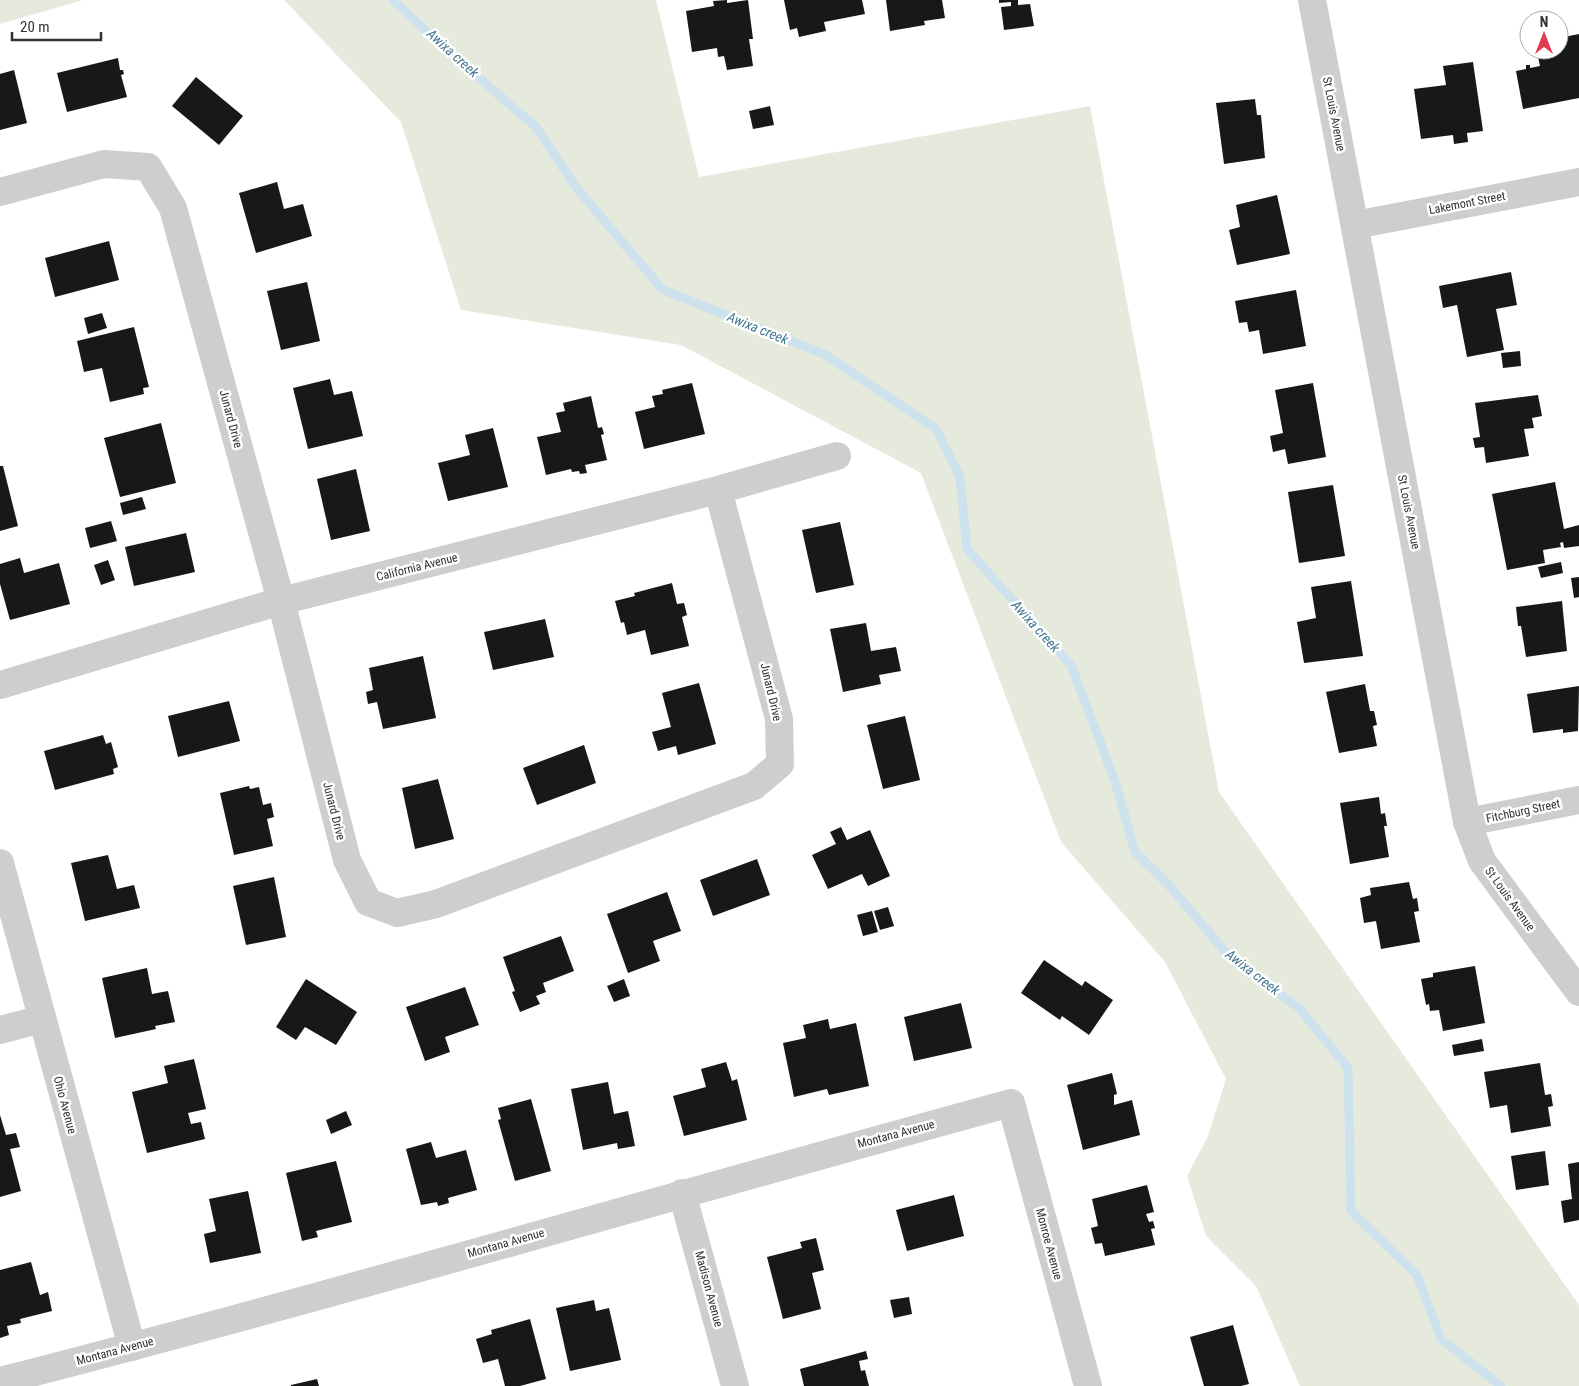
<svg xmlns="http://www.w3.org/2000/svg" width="1579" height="1386" viewBox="0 0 1579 1386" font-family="'Roboto Condensed',sans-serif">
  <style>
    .green { fill: #e5eadd }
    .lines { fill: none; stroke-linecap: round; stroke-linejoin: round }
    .stream { stroke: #cde2ec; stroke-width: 9 }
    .building { fill: #181818 }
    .street { stroke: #cecece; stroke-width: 28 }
    .labels { text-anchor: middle; stroke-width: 5; stroke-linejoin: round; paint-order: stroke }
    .street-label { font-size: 12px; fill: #313131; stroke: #fff }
    .water-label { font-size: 14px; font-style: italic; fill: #417791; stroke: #fff }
  </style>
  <rect width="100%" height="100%" fill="#fff"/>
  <g class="green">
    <path d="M0,0H83L0,24Z"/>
    <path d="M284,0H656L699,177L1090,106L1219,792L1579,1305V1386H1300L1256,1286L1206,1236L1187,1176L1208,1136L1226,1079L1165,962L1061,842L921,473L681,345L461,310L401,122Z"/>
  </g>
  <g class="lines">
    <path class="stream" d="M393,0L443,47L536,127L575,186L663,290L824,354L936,429L960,477L967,549L1071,665L1115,781L1135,852L1168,884L1232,960L1299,1008L1348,1068L1351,1211L1417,1275L1441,1339L1501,1386"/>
  </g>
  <g class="building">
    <path d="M727,0V3L748,0L753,39H749L753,66L727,70L724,56L718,57L717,48L692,52L686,11L714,6L713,1Z"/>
    <path d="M784,0H862L865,14L824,22L826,31L799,37L797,28L790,30Z"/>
    <path d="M886,0H942L945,18L924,21L925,25L890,31Z"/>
    <path d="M999,0H1018V5L1030,4L1034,26L1004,30L1001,7L1011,6V2L999,3Z"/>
    <path d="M1579,34V98L1523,109L1516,71L1526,69V65H1530V68L1540,66L1538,57L1547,56L1546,50H1559V38Z"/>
    <path d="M118,58L120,70H123L124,74L121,75L127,97L67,112L57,73Z"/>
    <path d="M1473,62L1483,131L1467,133L1468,142L1454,144L1453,135L1421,139L1414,89L1446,85L1443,66Z"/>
    <path d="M14,70L27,123L0,130V74Z"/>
    <path d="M196,77L243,116L219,145L172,106Z"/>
    <path d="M1255,99L1257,115H1261L1265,158L1224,164L1216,103Z"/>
    <path d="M770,106L774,125L753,129L749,111Z"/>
    <path d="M277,182L284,209L303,204L312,236L256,253L239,193Z"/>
    <path d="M1277,195L1290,254L1237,265L1229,230L1240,227L1236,205Z"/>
    <path d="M109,241L119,280L55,297L45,258Z"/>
    <path d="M1511,272L1517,305L1496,309L1504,350L1467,357L1457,305L1443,308L1439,286Z"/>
    <path d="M307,282L320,341L281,350L267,291Z"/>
    <path d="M1296,290L1306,346L1263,354L1259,330L1249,332L1247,322L1239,323L1235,301Z"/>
    <path d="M102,313L107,328L88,334L84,318Z"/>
    <path d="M134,327L149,387L143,388L144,394L110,402L102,368L84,372L77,341Z"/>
    <path d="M1520,351L1521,366L1503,368L1501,353Z"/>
    <path d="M330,379L334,395L352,391L363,436L308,449L293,388Z"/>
    <path d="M692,383L705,434L644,449L635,412L655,407L652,396L663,394L662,390Z"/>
    <path d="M1313,383L1326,457L1288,464L1285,449L1273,452L1270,436L1283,433L1275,390Z"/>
    <path d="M1538,395L1542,416L1532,418L1534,428L1524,429L1529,456L1486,463L1484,447L1475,448L1473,438L1480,437L1475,403Z"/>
    <path d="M591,396L598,428L602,427L604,434L601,435L607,460L585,465L587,473L580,474L579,471L572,472L571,469L546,475L537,437L561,432L556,413L565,411L563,403Z"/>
    <path d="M161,423L176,483L120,497L104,438Z"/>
    <path d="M493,428L508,487L448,501L438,463L470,455L465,435Z"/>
    <path d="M0,466H3L18,526L0,531Z"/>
    <path d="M356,469L370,531L331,540L317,479Z"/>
    <path d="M1555,482L1564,529L1579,525V546L1564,548L1563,542L1560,543L1561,547L1543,550L1545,563L1507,570L1492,494Z"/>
    <path d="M1333,485L1345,556L1299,563L1288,492Z"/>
    <path d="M142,497L146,509L123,515L120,503Z"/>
    <path d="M111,521L117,541L90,548L85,528Z"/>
    <path d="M840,522L854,585L816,593L802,530Z"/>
    <path d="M186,533L195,572L134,586L125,547Z"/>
    <path d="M20,558L24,573L59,563L70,604L10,620L0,584V564Z"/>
    <path d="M108,560L115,580L101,585L94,565Z"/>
    <path d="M1561,562L1563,573L1541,578L1538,567Z"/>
    <path d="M1579,577V597L1574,598L1571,578Z"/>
    <path d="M1351,581L1363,656L1304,663L1297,622L1316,618L1311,587Z"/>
    <path d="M672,583L677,604L684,603L687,615L682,617L689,646L651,655L645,630L627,635L624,622L621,623L615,601L635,596L634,593Z"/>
    <path d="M1562,601L1567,651L1526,657L1521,626H1518L1516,607Z"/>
    <path d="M545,619L554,657L493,670L484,632Z"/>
    <path d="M866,623L871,651L896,647L901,671L879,675L881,684L843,692L830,629Z"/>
    <path d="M423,656L436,718L383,729L377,702L368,704L366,692L373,690L369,668Z"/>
    <path d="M699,683L716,744L678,755L676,746L658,751L652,732L671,727L662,693Z"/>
    <path d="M1365,684L1370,711H1374L1377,725L1373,726L1377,746L1339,753L1326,692Z"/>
    <path d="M1579,686L1578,731L1563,733V729L1533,733L1527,694Z"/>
    <path d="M229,701L240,741L178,757L168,716Z"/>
    <path d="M905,716L920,780L883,789L867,725Z"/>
    <path d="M103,735L106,744L111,742L118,767L113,769L114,774L55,790L44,751Z"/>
    <path d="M584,745L596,783L537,805L523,768Z"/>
    <path d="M438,779L454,839L415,849L402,788Z"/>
    <path d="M249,786L250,789L259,787L263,805L271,803L274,817L267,819L273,846L234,855L220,793Z"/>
    <path d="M1379,797L1381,814L1385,813L1387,826H1384L1389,857L1350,864L1340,803Z"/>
    <path d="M841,827L847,840L870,830L890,876L868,886L862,874L828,889L812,855L836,844L830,832Z"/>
    <path d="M108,855L117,889L134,885L140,908L85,921L71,863Z"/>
    <path d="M757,859L770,895L713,916L700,880Z"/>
    <path d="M274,877L286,937L246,945L233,886Z"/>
    <path d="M1409,882L1413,899L1417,898L1419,911L1414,912L1420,942L1381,949L1376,921L1364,923L1360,898L1371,895L1370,888Z"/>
    <path d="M667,892L681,931L653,941L660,961L628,973L607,914Z"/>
    <path d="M888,907L894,926L880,930L874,911Z"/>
    <path d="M872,911L878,932L863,936L857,915Z"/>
    <path d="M561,936L574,971L543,983L546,992L536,996L540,1004L520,1012L512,992L515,991L503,957Z"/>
    <path d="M1044,960L1082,986L1085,981L1113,1000L1089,1035L1062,1016L1060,1020L1021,993Z"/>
    <path d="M1475,966L1485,1023L1443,1031L1439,1010L1430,1011L1429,1004L1426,1005L1421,979L1433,977V973Z"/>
    <path d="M147,968L152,994L168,991L175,1022L155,1026L156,1029L115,1038L102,978Z"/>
    <path d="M306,979L357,1012L336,1045L305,1027L296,1040L276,1027Z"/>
    <path d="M624,979L630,996L614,1002L607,986Z"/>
    <path d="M465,987L479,1025L445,1037L450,1052L425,1061L406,1007Z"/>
    <path d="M961,1003L972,1048L914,1061L904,1017Z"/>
    <path d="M828,1019L830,1029L856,1023L869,1086L829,1095L827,1089L794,1097L783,1043L806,1038L803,1025Z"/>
    <path d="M1482,1039L1484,1051L1454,1056L1452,1045Z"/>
    <path d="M194,1059L206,1109L188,1113L191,1124L201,1122L205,1139L147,1153L132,1092L168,1083L164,1066Z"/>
    <path d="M726,1062L732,1081L737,1079L747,1120L684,1136L673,1096L706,1087L701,1069Z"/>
    <path d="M1540,1063L1545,1095L1551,1094L1553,1106L1548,1107L1551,1126L1511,1133L1507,1105L1490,1108L1484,1072Z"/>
    <path d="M1112,1073L1117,1094L1114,1095V1105L1132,1100L1140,1135L1083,1150L1067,1085Z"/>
    <path d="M608,1082L614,1114L628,1111L635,1146L618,1149L617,1143L583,1150L571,1089Z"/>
    <path d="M531,1099L551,1171L515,1181L498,1120L501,1119L498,1108Z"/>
    <path d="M346,1111L352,1125L331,1134L326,1120Z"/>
    <path d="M0,1115L6,1135L16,1133L20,1147L10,1149L21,1191L0,1197Z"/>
    <path d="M431,1142L436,1158L466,1150L477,1190L448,1198L449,1203L438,1206L437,1202L421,1205L406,1149Z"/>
    <path d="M1545,1151L1549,1185L1516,1190L1511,1156Z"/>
    <path d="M336,1161L352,1222L316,1231L318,1237L302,1241L286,1173Z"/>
    <path d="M1579,1162V1220L1564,1223L1561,1201L1572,1199L1568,1164Z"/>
    <path d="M1147,1185L1154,1212L1146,1214L1149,1222L1153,1221L1155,1228L1151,1229L1155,1245L1105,1256L1102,1243L1095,1244L1091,1228L1098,1226L1092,1199Z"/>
    <path d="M248,1191L261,1253L210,1263L204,1234L216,1231L209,1199Z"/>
    <path d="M954,1195L964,1236L907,1251L896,1210Z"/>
    <path d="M816,1238L824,1270L812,1273L821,1309L783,1319L767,1257L802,1248L800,1242Z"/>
    <path d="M31,1262L40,1295L48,1292L52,1311L20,1319L21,1323L7,1326L9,1335L0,1338V1270Z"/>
    <path d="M909,1297L912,1314L894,1318L890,1300Z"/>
    <path d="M594,1300L596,1311L609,1308L621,1360L570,1371L556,1308Z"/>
    <path d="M530,1319L546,1379L520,1386H505L498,1359L483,1363L476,1339L492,1334L491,1330Z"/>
    <path d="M1233,1325L1249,1384L1241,1386H1204L1190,1337Z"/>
    <path d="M866,1351L868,1359L859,1361L861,1371L865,1370L869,1386H804L800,1369Z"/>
    <path d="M317,1379L319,1386H291V1385Z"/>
  </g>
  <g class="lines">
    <g class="street">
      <path d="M1312,0L1467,822L1482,861L1579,992"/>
      <path d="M0,192L104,164L148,167L173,208L281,601L347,860L368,902L397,913L436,904L754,786L780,764L779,719L718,490"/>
      <path d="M1355,225L1579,182"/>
      <path d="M0,685L281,601L718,490L837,456"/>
      <path d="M1467,822L1579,800"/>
      <path d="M0,863L132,1347"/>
      <path d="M0,1030L42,1019"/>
      <path d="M682,1193L735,1386"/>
      <path d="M0,1381C339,1294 674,1195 1011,1103L1088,1386"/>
    </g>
  </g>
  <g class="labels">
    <g class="street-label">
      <text transform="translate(1334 114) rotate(79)" y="4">St Louis Avenue</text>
      <text transform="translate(1467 203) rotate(-11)" y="4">Lakemont Street</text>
      <text transform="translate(231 419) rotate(75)" y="4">Junard Drive</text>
      <text transform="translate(1409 512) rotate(79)" y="4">St Louis Avenue</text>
      <text transform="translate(417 567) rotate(-14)" y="4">California Avenue</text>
      <text transform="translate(771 692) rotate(77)" y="4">Junard Drive</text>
      <text transform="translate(334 811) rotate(76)" y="4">Junard Drive</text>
      <text transform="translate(1523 811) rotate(-12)" y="4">Fitchburg Street</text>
      <text transform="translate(1510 899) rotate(54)" y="4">St Louis Avenue</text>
      <text transform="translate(65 1105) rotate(75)" y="4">Ohio Avenue</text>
      <text transform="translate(896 1134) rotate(-15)" y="4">Montana Avenue</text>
      <text transform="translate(506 1243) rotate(-16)" y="4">Montana Avenue</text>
      <text transform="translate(1049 1244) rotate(75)" y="4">Monroe Avenue</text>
      <text transform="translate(709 1289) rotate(75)" y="4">Madison Avenue</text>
      <text transform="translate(115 1351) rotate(-15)" y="4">Montana Avenue</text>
    </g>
    <g class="water-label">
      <text transform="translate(453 53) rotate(42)" y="5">Awixa creek</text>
      <text transform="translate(758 328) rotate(22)" y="5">Awixa creek</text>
      <text transform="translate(1036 626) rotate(48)" y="5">Awixa creek</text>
      <text transform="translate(1253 972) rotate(38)" y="5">Awixa creek</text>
    </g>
  </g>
  <g transform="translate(1544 35)"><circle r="24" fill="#ffffff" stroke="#adadad"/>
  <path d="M0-4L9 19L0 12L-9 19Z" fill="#e03b51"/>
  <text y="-8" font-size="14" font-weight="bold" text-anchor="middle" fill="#313131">N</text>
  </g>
  <path d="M12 32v8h89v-8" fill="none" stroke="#313131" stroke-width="2.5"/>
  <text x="20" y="32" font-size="15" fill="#313131" stroke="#ffffff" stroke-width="4" paint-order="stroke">20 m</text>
</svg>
